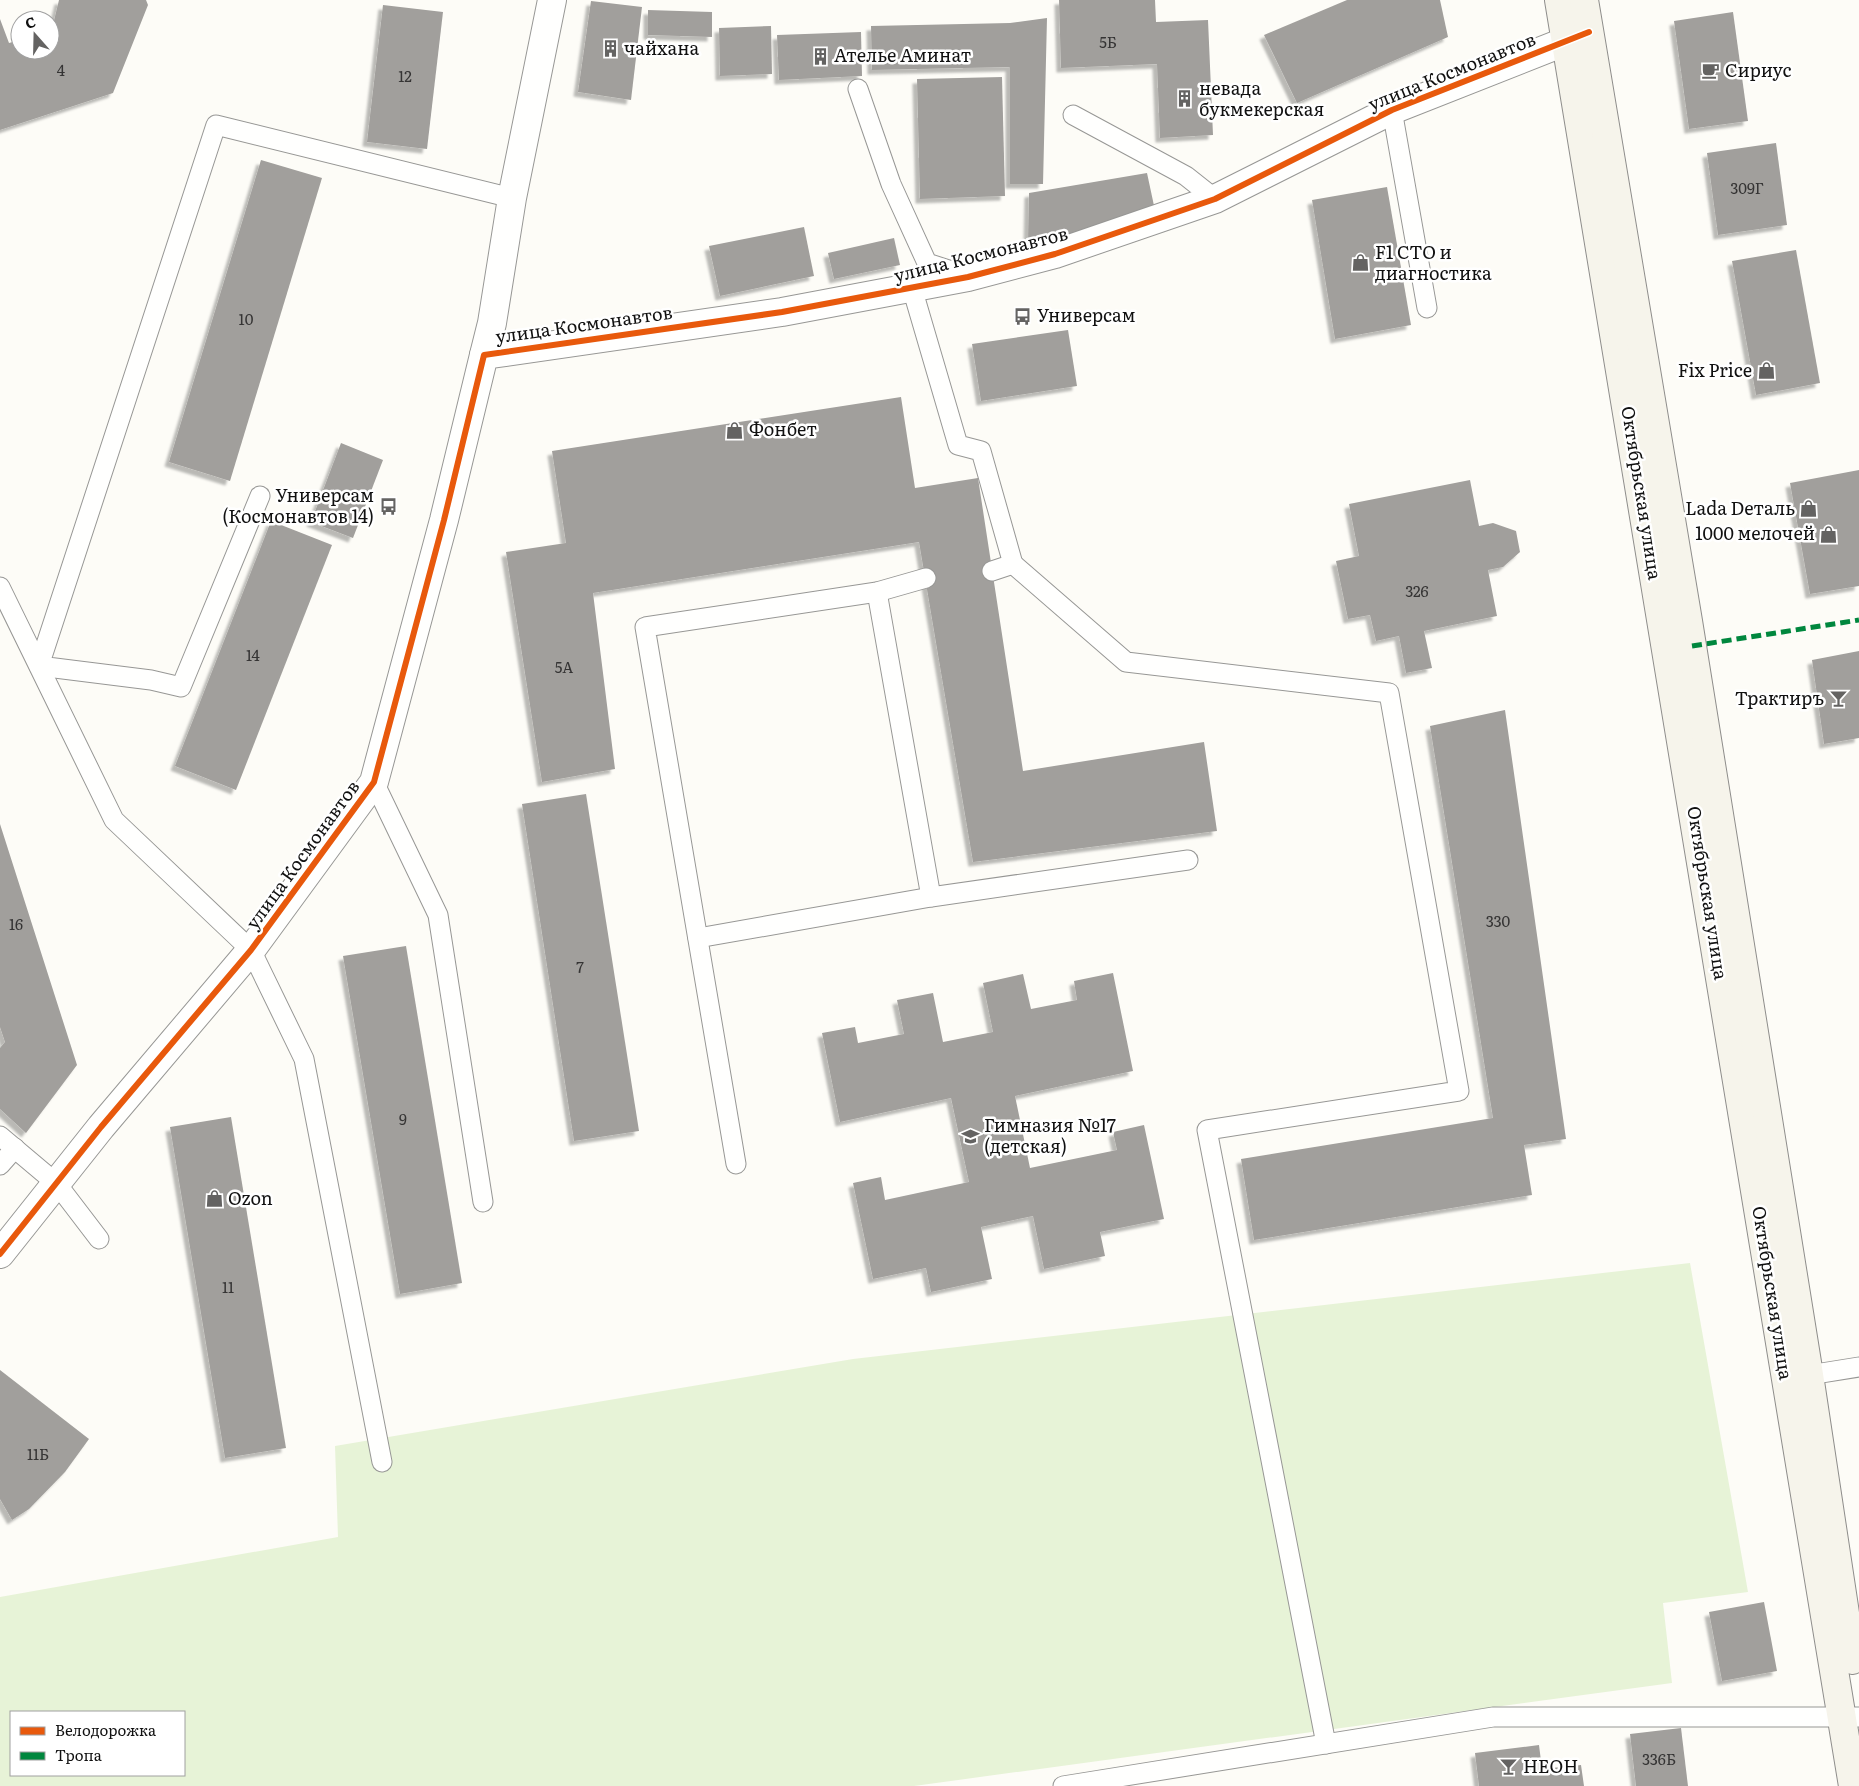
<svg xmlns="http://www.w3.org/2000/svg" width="1859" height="1786" viewBox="0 0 1859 1786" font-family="Literata,serif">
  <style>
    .green { fill: #e7f3d7; fill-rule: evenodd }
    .building { fill: #a19f9c; filter: url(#shadow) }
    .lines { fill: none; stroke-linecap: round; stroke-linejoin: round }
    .service-casing { stroke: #979795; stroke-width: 21 }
    .tertiary-casing { stroke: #979795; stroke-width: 30 }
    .secondary-casing { stroke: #8e8d8b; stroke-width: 30 }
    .service { stroke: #fffffe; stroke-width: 19 }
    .tertiary { stroke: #fffffe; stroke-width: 28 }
    .secondary { stroke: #f6f4eb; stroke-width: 28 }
    .quiet { stroke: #00873e; stroke-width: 5; stroke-dasharray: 10 5; stroke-linecap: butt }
    .cycleway-casing { stroke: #fff; stroke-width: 9 }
    .cycleway { stroke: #e8590c; stroke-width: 6 }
    .labels { text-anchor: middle; stroke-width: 5; stroke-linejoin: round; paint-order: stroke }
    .number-label { font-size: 15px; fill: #353434 }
    .poi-label { font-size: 18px; fill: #111; stroke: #fff; text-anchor: start }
    .street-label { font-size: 18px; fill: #111; stroke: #fff }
  </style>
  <defs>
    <filter id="shadow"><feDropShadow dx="-4.5" dy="4.5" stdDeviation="1" flood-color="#0004"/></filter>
  </defs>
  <rect width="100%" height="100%" fill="#fdfcf7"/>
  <path class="green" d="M1690,1263L1748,1592L1663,1603L1672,1683L914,1786H0V1597L338,1537L335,1446L853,1359ZM11,1712H184V1775H11Z"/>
  <g class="building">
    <path d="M59,0H146L148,5L113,93L0,130V19L9,43L20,40V50H50V30L52,29Z"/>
    <path d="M1059,0H1155L1156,22L1208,20L1213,135L1160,138L1157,64L1061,68Z"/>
    <path d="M1347,0H1440L1448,37L1297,103L1264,35Z"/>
    <path d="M591,1L642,7L631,100L578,92Z"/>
    <path d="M383,5L443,12L427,149L367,142Z"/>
    <path d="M648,10L712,12V37L648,35Z"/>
    <path d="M1733,12L1748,121L1689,129L1674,21Z"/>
    <path d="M1047,18L1043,184H1010V67L872,70L871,26L1010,23Z"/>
    <path d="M771,26L772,74L720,76L719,28Z"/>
    <path d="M861,32L862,76L779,80L777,35Z"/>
    <path d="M1002,77L1005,196L920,199L917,79Z"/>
    <path d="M1776,143L1787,225L1718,235L1707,153Z"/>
    <path d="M261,160L322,178L230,481L169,462Z"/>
    <path d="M1147,173L1156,215L1028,243L1029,193Z"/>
    <path d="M1387,187L1411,325L1335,339L1312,200Z"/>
    <path d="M804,227L814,276L720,296L709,246Z"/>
    <path d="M894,238L900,265L834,279L828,253Z"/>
    <path d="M1796,250L1820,383L1756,395L1732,261Z"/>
    <path d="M1068,330L1077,386L981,401L972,344Z"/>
    <path d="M901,397L915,488L978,478L1023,771L1204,742L1217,831L973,862L919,542L593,593L615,769L542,782L506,552L566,543L552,451Z"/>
    <path d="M341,443L383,460L353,538L311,522Z"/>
    <path d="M1859,470V586L1810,594L1790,483Z"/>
    <path d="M1470,480L1479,526L1493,523L1516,531L1520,552L1503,567L1488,570L1497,616L1424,631L1432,668L1406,673L1399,636L1376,641L1370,615L1348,619L1336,561L1359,556L1349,504Z"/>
    <path d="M271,521L332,545L236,790L175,766Z"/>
    <path d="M1859,651V738L1824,744L1812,660Z"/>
    <path d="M1505,710L1566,1139L1524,1145L1532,1195L1254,1240L1241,1159L1493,1118L1430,726Z"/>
    <path d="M586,794L639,1131L574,1141L522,804Z"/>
    <path d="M0,824L77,1065L26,1133L0,1109V1048L5,1042L0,1027Z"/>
    <path d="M406,946L462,1283L400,1294L343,956Z"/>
    <path d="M1113,973L1133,1071L1015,1096L1030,1168L1117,1150L1113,1132L1144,1125L1164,1219L1100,1232L1105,1256L1044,1269L1033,1216L981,1227L992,1279L931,1292L926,1268L873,1279L853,1183L881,1177L885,1200L969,1182L951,1098L840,1122L822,1033L855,1027L858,1043L904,1034L897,1000L933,993L943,1042L993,1032L983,983L1023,974L1031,1009L1077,1000L1074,981Z"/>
    <path d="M231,1117L286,1448L225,1458L170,1127Z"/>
    <path d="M0,1370L89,1439L65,1472L29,1509L12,1520L0,1499Z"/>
    <path d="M1764,1602L1777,1671L1722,1681L1709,1612Z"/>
    <path d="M1681,1728L1688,1786H1636L1630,1734Z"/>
    <path d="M1539,1745L1542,1769L1581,1765L1584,1786H1479L1475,1753Z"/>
  </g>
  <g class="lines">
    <defs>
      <g id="service">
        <path d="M858,89L891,184L927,263L964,275"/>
        <path d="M1392,110L1427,308"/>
        <path d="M1073,115L1186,176L1215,199"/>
        <path d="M912,288L958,445L981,451L1013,564L992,571"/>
        <path d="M260,496L181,687L151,680L39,666L216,125L512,198"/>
        <path d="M1013,564L1126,662L1389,693L1459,1091L1207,1130L1326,1744"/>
        <path d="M0,587L114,820L251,950L304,1059L382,1462"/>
        <path d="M877,592L931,897L1188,860"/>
        <path d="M374,782L438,915L483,1202"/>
        <path d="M698,938L931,897"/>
        <path d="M0,1136L57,1184L99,1239"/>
        <path d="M736,1164L645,627L877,592L926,578"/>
        <path d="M0,1165L15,1148"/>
        <path d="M1809,1375L1859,1367"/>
        <path d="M1063,1786L1493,1717H1859"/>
      </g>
      <g id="tertiary">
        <path d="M484,355L492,323L512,198L552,0"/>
        <path d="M0,1254L101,1127L251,950L374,782L444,520L484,355L782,312L968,277L1055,254L1215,199L1392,110L1587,33"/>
      </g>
      <g id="secondary">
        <path d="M1559,0L1853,1786"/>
        <path d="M1584,0L1688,621L1809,1375L1852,1660"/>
      </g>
    </defs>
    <use href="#service" class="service-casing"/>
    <use href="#tertiary" class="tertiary-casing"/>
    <use href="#secondary" class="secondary-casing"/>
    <use href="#service" class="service"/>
    <use href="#tertiary" class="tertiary"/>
    <use href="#secondary" class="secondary"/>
    <path class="quiet" d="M1692,646L1859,620"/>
    <defs>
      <path id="cycleway" d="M0,1254L101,1127L251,950L374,782L444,520L484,355L782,312L968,277L1055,254L1215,199L1392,110L1589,32"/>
    </defs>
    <use href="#cycleway" class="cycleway-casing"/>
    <use href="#cycleway" class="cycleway"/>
  </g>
  <defs>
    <symbol id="building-bare" viewBox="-9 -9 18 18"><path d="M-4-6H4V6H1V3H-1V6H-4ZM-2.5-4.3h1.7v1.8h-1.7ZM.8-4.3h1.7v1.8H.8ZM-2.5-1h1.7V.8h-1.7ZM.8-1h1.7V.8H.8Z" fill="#646362" stroke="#fff" stroke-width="2.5" paint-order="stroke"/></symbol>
    <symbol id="cafe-bare" viewBox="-9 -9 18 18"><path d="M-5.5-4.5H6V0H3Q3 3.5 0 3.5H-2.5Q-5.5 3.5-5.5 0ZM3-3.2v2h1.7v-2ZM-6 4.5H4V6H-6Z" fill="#646362" stroke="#fff" stroke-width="2.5" paint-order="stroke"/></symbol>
    <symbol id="shop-bare" viewBox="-9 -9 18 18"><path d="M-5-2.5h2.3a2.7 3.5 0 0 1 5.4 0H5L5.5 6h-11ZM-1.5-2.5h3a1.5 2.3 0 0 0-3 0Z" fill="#646362" stroke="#fff" stroke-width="2.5" paint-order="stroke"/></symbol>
    <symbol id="bus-bare" viewBox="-9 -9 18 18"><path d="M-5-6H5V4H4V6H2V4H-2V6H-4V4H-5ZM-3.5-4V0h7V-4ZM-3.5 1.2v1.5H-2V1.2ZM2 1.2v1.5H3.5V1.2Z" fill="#646362" stroke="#fff" stroke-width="2.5" paint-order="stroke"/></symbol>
    <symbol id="bar-bare" viewBox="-9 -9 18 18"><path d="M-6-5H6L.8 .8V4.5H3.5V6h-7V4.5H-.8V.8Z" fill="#646362" stroke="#fff" stroke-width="2.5" paint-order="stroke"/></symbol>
    <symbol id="school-bare" viewBox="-9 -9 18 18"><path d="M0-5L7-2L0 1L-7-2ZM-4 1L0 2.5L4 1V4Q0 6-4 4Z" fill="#646362" stroke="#fff" stroke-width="2.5" paint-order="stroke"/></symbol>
  </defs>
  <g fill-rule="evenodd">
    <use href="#building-bare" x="598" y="36" width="25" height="25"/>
    <use href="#building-bare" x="808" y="44" width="25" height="25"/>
    <use href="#cafe-bare" x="1698" y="58" width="25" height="25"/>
    <use href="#building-bare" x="1172" y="86" width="25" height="25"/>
    <use href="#shop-bare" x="1348" y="250" width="25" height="25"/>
    <use href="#bus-bare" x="1010" y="304" width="25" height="25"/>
    <use href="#shop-bare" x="1754" y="358" width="25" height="25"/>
    <use href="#shop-bare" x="722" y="418" width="25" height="25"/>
    <use href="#bus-bare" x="376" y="494" width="25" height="25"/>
    <use href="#shop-bare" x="1796" y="496" width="25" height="25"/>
    <use href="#shop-bare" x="1816" y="522" width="25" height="25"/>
    <use href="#bar-bare" x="1826" y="686" width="25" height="25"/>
    <use href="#school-bare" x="958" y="1124" width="25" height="25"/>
    <use href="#shop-bare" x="202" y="1186" width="25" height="25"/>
    <use href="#bar-bare" x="1496" y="1754" width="25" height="25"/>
  </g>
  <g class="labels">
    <g class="number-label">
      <text x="1108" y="48">5Б</text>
      <text x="61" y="76">4</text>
      <text x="405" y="82">12</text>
      <text x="1747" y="194">309Г</text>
      <text x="246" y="325">10</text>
      <text x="1417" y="597">326</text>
      <text x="253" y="661">14</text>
      <text x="564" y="673">5А</text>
      <text x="1498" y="927">330</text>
      <text x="16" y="930">16</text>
      <text x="580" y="973">7</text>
      <text x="403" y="1125">9</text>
      <text x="228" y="1293">11</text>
      <text x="38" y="1460">11Б</text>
      <text x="1659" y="1765">336Б</text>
    </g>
    <g class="poi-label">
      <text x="624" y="55">чайхана</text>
      <text x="834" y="62">Ателье Аминат</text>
      <text x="1725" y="77">Сириус</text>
      <text x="1199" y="95">невада<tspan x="1199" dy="21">букмекерская</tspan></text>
      <text x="1375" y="259">F1 СТО и<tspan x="1375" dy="21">диагностика</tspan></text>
      <text x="1037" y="322">Универсам</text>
      <text x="1752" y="377" text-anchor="end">Fix Price</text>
      <text x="749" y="436">Фонбет</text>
      <text x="374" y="502" text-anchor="end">Универсам<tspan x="374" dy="21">(Космонавтов 14)</tspan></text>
      <text x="1795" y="515" text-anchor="end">Lada Dеталь</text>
      <text x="1815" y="540" text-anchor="end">1000 мелочей</text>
      <text x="1824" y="705" text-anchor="end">Трактиръ</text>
      <text x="984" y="1132">Гимназия №17<tspan x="984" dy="21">(детская)</tspan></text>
      <text x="228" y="1205">Ozon</text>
      <text x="1523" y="1773">НЕОН</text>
    </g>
    <g class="street-label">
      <text transform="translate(1452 72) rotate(-22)" y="6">улица Космонавтов</text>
      <text transform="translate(981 255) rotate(-14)" y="6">улица Космонавтов</text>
      <text transform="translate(584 325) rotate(-8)" y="6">улица Космонавтов</text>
      <text transform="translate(1641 493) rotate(81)" y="6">Октябрьская улица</text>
      <text transform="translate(303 855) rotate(-54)" y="6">улица Космонавтов</text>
      <text transform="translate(1707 893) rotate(81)" y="6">Октябрьская улица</text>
      <text transform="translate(1772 1293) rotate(81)" y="6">Октябрьская улица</text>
    </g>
  </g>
  <rect x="10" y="1711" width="175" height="65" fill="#ffffff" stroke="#a0a0a0"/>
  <rect x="20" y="1727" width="25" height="8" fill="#e8590c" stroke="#a0a0a0"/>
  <text x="55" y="1736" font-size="15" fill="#111111">Велодорожка</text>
  <rect x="20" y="1752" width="25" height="8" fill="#00873e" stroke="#a0a0a0"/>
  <text x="55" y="1761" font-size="15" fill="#111111">Тропа</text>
  <g transform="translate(35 35) rotate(340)"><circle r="24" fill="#ffffff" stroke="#a0a0a0"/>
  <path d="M0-4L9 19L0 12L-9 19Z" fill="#646362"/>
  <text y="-8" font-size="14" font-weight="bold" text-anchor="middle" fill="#111111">С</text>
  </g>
</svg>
